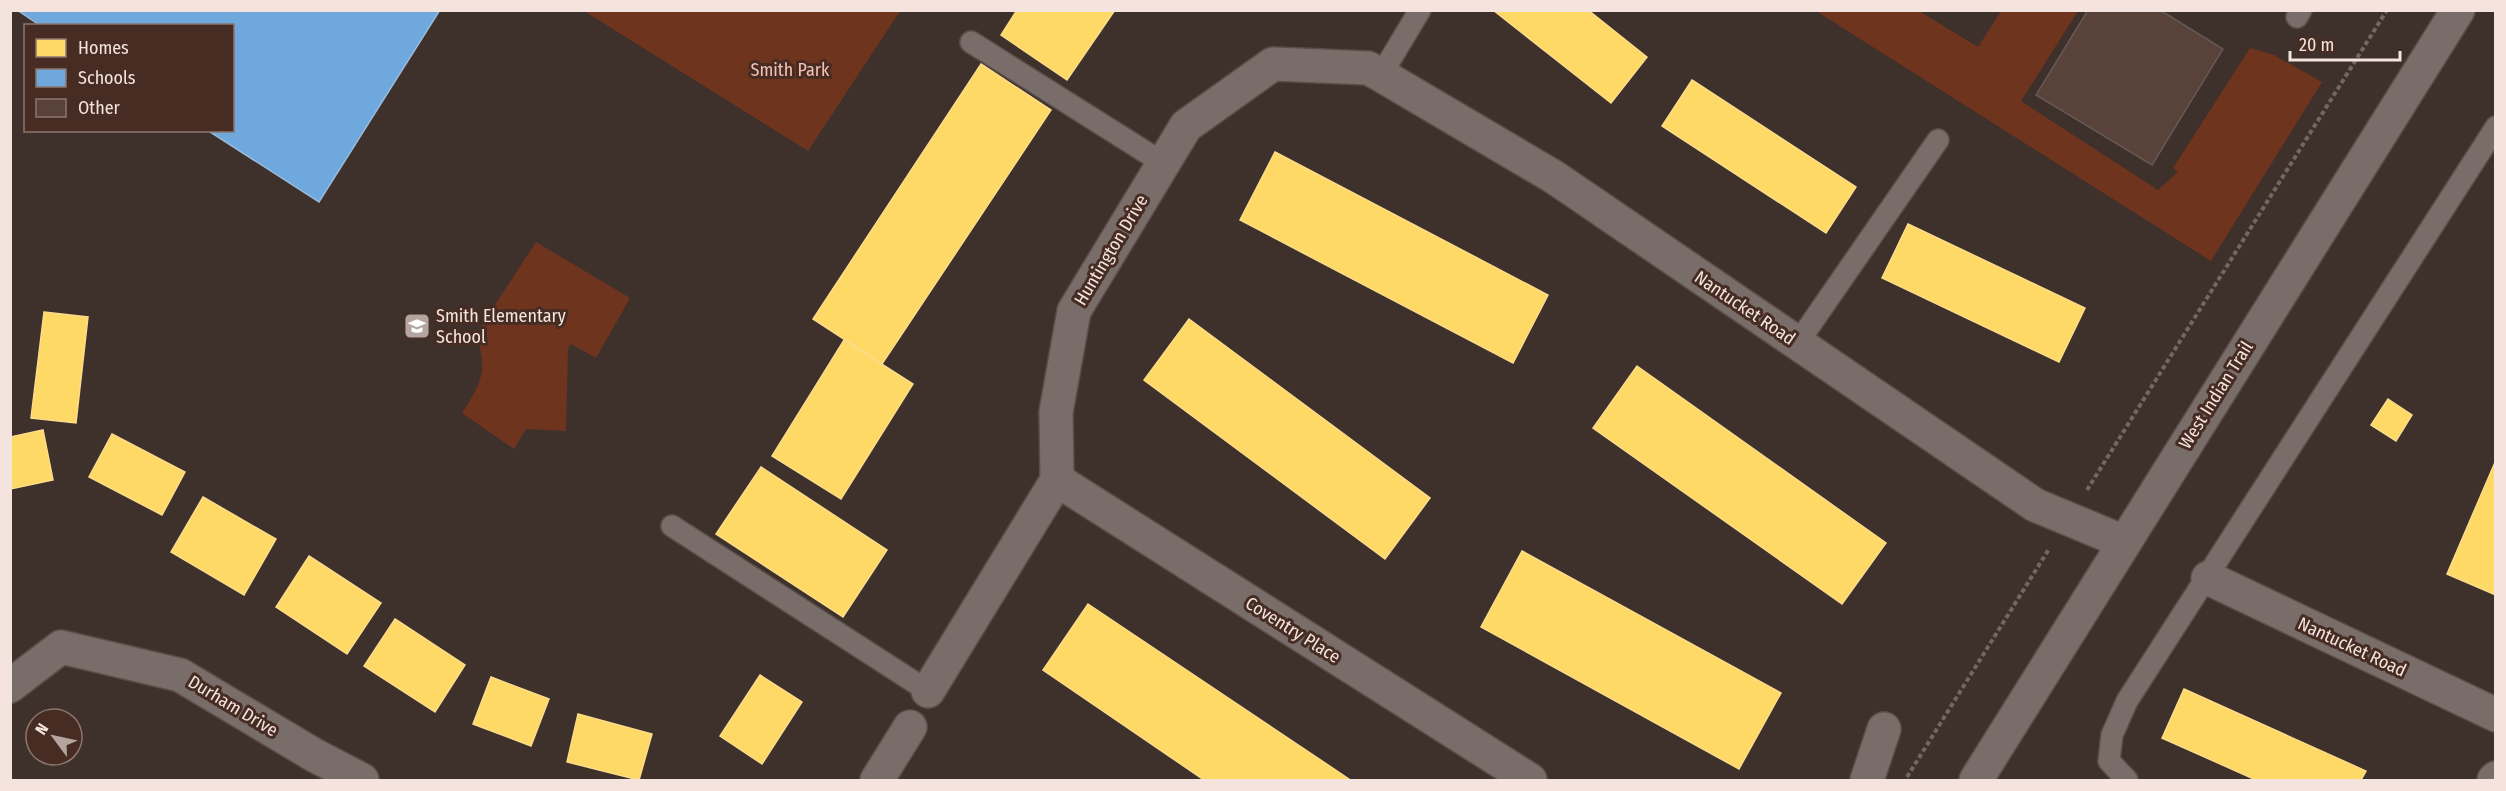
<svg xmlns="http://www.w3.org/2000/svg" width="2506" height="791" viewBox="0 0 2506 791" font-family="'Fira Sans Condensed',sans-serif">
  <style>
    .green { fill: #6f341e }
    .homes { fill: #ffd966; stroke: #fcdc8a; stroke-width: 1.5 }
    .schools { fill: #6fa8dc; stroke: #97badd; stroke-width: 1.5 }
    .building { fill: #59423a; stroke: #665955; stroke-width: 1.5 }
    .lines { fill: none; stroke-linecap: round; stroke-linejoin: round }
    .service-casing { stroke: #5a4d49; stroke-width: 24 }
    .minor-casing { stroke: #5a4d49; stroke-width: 36 }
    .secondary-casing { stroke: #5a4d49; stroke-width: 36 }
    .path { stroke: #716763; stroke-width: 4; stroke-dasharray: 4.5 3; stroke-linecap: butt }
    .service { stroke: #786d69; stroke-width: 21 }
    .minor { stroke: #786d69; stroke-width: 33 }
    .secondary { stroke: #786d69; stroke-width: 33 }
    .labels { text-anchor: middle; stroke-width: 6; stroke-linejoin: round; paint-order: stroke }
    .park-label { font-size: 18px; fill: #f5c2b1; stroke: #462c23 }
    .street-label { font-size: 18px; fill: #f5e4de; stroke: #462c23 }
    .poi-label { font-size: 18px; fill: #f5e4de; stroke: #462c23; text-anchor: start }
  </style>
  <rect width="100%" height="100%" fill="#3e302b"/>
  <g class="green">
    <path d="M584,11H900L808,151Z"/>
    <path d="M1816,11H1919L1978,47L2001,11H2078L2021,101L2158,190L2178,172L2173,168L2250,48L2274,55L2322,82L2211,261Z"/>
    <path d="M536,242L630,298L596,358L571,344L568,349L566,431L526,429L514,449L462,413C482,381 488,372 476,334Z"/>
  </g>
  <g class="homes">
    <path d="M1017,10H1115L1067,80L1001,35Z"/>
    <path d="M1493,10H1588L1647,57L1611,103Z"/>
    <path d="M981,64L1051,110L882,364L813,319Z"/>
    <path d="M1692,80L1856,187L1826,233L1662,126Z"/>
    <path d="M1275,152L1548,295L1513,363L1240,220Z"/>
    <path d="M1908,224L2085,308L2059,362L1882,278Z"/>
    <path d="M44,312L88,317L76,423L31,418Z"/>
    <path d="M1189,319L1430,498L1385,559L1144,380Z"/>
    <path d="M844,340L913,384L841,499L772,456Z"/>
    <path d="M1637,366L1886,543L1842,604L1593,428Z"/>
    <path d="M2388,399L2412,415L2396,441L2371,425Z"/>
    <path d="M43,430L53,480L10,489V437Z"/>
    <path d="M112,434L185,472L162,515L89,477Z"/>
    <path d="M2496,460V595L2447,574Z"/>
    <path d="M761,467L887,550L843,617L716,534Z"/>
    <path d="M203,497L276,539L244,595L171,552Z"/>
    <path d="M1522,551L1781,693L1739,769L1481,627Z"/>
    <path d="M309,556L381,603L347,654L276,607Z"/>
    <path d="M1088,604L1349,779L1348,780H1204L1043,670Z"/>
    <path d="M395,619L465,665L435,712L364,666Z"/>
    <path d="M760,675L802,702L762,764L720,736Z"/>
    <path d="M491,677L549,699L531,746L473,724Z"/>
    <path d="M2184,689L2366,771L2361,780H2256L2162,738Z"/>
    <path d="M578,714L652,734L639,780L567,762Z"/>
  </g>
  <path class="schools" d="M17,10H440L319,202L207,130H232V26H41Z"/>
  <path class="building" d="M2088,10H2160L2223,49L2152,165L2036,95Z"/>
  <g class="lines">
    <defs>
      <g id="service">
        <path d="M2297,17L2301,10"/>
        <path d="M971,42L1163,163"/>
        <path d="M1381,75L1420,10"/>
        <path d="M1797,344L1938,140"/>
        <path d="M672,526L928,691"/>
        <path d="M2127,780L2109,761L2112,735L2127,701L2496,127"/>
      </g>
      <g id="minor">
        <path d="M1057,480L1530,780"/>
        <path d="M2208,578L2496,715"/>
        <path d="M10,686L61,647L180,675L314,755L362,780"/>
        <path d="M928,691L1057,480L1056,412L1074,311L1186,126L1273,64L1368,68L1381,75L1554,177L2035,505L2124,542"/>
        <path d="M877,780L910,727"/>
        <path d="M1867,780L1884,729"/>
        <path d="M2494,780L2496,778"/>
      </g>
      <path id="secondary" d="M1976,780L2458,10"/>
    </defs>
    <use href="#service" class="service-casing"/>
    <use href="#minor" class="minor-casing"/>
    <use href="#secondary" class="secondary-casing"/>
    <g class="path">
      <path d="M2087,490L2387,10"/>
      <path d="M1907,777L2049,549"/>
    </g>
    <use href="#service" class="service"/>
    <use href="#minor" class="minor"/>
    <use href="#secondary" class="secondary"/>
  </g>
  <defs>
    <symbol id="school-square" viewBox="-11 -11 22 22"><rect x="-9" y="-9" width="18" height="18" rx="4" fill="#b5a59f" stroke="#462c23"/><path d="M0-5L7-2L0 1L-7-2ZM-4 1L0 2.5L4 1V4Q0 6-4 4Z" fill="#fff"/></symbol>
  </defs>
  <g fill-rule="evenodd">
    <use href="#school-square" x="402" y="311" width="30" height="30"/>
  </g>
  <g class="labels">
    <g class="park-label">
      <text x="790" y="76">Smith Park</text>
    </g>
    <g class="street-label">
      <text transform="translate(1111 250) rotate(-59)" y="6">Huntington Drive</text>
      <text transform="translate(1745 308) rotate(34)" y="6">Nantucket Road</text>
      <text transform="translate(2216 395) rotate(-58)" y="6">West Indian Trail</text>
      <text transform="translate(1293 630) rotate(32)" y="6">Coventry Place</text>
      <text transform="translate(2352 647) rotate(25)" y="6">Nantucket Road</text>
      <text transform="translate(233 706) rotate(31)" y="6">Durham Drive</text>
    </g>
    <g class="poi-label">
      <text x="436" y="322">Smith Elementary<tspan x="436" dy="21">School</tspan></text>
    </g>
  </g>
  <rect width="2506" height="791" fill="none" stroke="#f5e4de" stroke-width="24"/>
  <rect x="24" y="24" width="210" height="108" fill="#462c23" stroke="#8c766e" stroke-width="1.5"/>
  <rect x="36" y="39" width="30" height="18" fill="#ffd966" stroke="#8c766e" stroke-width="1.5"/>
  <text x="78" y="54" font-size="18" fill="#f5e4de">Homes</text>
  <rect x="36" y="69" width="30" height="18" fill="#6fa8dc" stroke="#8c766e" stroke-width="1.5"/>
  <text x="78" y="84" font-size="18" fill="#f5e4de">Schools</text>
  <rect x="36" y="99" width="30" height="18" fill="#59423a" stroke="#8c766e" stroke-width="1.5"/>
  <text x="78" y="114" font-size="18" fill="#f5e4de">Other</text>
  <g transform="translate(54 737) rotate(303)"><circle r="28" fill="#462c23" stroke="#8c766e" stroke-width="1.5"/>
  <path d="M0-4.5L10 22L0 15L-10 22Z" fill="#b5a59f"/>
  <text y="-9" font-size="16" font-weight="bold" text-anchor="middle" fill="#f5e4de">N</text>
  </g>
  <path d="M2290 51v9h110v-9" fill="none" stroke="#f5e4de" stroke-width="3"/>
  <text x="2299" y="51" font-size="18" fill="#f5e4de" stroke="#462c23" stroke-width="4.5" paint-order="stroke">20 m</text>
</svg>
